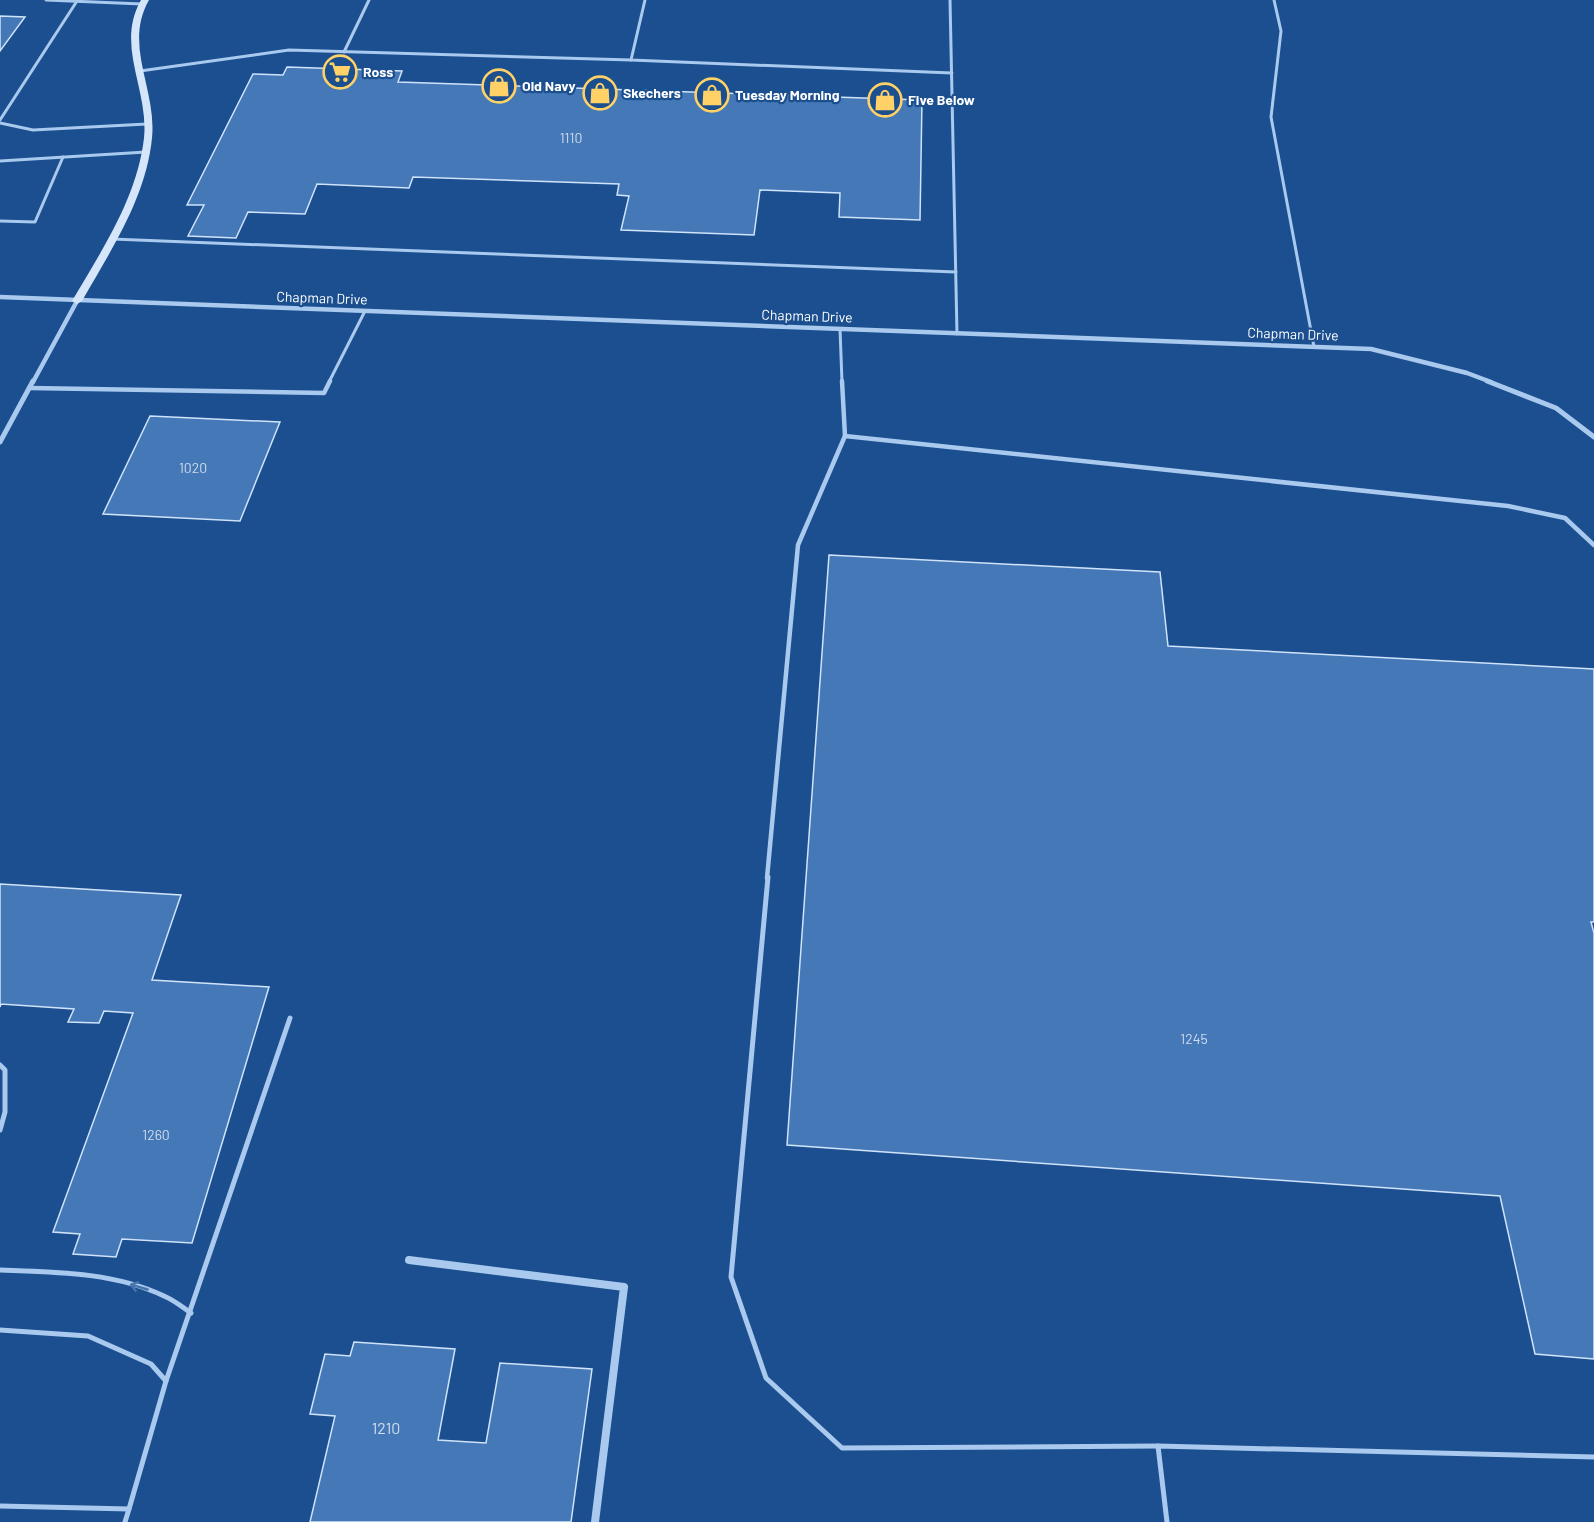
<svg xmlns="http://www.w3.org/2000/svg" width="1594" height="1522" viewBox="0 0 1594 1522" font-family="Barlow,sans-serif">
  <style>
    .building { fill: #4478b7; stroke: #cfe3fa; stroke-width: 1.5 }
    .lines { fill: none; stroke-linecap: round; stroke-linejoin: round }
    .lane-far2 { stroke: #a9c9ee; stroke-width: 3 }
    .lane-far1 { stroke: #a9c9ee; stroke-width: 4.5 }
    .lane { stroke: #a9c9ee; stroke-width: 5 }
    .street-far2 { stroke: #a9c9ee; stroke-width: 4.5 }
    .street-far1 { stroke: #a9c9ee; stroke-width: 5 }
    .street { stroke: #a9c9ee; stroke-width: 8 }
    .secondary { fill: #d6e6fa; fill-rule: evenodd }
    .oneway { stroke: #4674ac }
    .labels { text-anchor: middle; stroke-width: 4.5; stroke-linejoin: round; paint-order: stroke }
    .far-poi-label { font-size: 14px; font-weight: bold; fill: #fff; stroke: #1b4f8f; text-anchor: start }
    .number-label { font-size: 14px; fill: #d0dded }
    .far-street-label { font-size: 14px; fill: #fff; stroke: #1b4f8f }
    .near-number-label { font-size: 16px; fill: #d0dded }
  </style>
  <rect width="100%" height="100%" fill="#1b4f8f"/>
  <g class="building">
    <path d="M0,16L25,17L0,51Z"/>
    <path d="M287,67L402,71L398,82L922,100L920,220L839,217L840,193L760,190L754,235L621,230L629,196L617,195L619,184L413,177L409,188L317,184L305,214L248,212L236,238L188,236L204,205H187L253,74L283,75Z"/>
    <path d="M150,416L280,422L240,521L103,514Z"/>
    <path d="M829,555L1160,572L1168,646L1594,669V922H1591L1594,933V1359L1535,1354L1500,1196L787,1145Z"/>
    <path d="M0,884L181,895L152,980L269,987L192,1243L122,1239L116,1257L73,1254L80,1234L53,1232L133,1013L104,1011L99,1023L68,1022L74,1009L1,1004L0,1007Z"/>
    <path d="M354,1342L455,1349L438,1440L486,1443L500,1363L592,1369L571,1522H310L335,1416L310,1414L325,1354L350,1356Z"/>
  </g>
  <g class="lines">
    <g class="lane-far2">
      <path d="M46,0L142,4"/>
      <path d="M645,0L631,60L952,73"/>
      <path d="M950,0L957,334"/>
      <path d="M1274,0L1281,31L1271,117L1314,347"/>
      <path d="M344,52L369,0"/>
      <path d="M140,71L289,50L631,60"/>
      <path d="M0,120L77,1"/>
      <path d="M0,123L33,130L147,124"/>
      <path d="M0,161L146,152"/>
      <path d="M0,221L35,222L63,157"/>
      <path d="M112,239L956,272"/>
      <path d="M840,329L842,382"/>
      <path d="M329,382L365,311"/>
    </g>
    <g class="lane-far1">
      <path d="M842,381L845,436L1508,506L1565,518L1594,545"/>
      <path d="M29,388L324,393L330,381"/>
      <path d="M767,878L798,545L845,436"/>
    </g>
    <g class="lane">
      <path d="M768,877L731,1277L766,1378L842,1448L1158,1446"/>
      <path d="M0,1065L5,1070V1112L0,1130"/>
      <path d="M0,1270C54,1272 114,1272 164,1296C174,1300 182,1307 191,1313"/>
      <path d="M0,1330L88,1336L151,1364L166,1381L129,1509"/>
      <path d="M166,1381L290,1018"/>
      <path d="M0,1506L129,1509L125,1522"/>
      <path d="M1167,1522L1158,1446L1594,1457"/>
    </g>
    <g class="street-far2">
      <path d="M0,297L1371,349L1467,373L1491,382"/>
      <path d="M33,382L77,301"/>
    </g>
    <g class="street-far1">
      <path d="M1487,381L1556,408L1594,437"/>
      <path d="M0,442L33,381"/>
    </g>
    <path class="street" d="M409,1260L624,1287L595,1522"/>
    <path class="secondary" d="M141,0H149C123,46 157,89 152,138C146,198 111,250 82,301L77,304L72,301C102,250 137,198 144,138C149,89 115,46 141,0Z"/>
  </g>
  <defs><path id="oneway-shaft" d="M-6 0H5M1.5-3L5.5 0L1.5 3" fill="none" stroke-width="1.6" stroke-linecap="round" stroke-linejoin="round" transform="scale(1.5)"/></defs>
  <use class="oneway" href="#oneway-shaft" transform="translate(139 1287) rotate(-164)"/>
  <defs>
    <symbol id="supermarket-ring" viewBox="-11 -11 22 22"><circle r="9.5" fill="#1b4f8f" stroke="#ffd166" stroke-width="1.5"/><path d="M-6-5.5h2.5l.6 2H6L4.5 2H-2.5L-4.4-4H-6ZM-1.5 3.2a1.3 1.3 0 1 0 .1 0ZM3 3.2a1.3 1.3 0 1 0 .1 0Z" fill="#ffd166"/></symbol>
    <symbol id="shop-ring" viewBox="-11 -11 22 22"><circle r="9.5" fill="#1b4f8f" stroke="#ffd166" stroke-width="1.5"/><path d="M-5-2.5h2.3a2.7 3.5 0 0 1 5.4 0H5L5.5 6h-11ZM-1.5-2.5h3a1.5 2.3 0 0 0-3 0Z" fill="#ffd166"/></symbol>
  </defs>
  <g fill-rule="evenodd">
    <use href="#supermarket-ring" x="321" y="53" width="38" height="38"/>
    <use href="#shop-ring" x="480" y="67" width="38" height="38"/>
    <use href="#shop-ring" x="581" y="74" width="38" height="38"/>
    <use href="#shop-ring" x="693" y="76" width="38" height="38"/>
    <use href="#shop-ring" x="866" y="81" width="38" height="38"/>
  </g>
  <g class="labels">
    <g class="far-poi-label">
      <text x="363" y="77">Ross</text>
      <text x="522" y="91">Old Navy</text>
      <text x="623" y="98">Skechers</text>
      <text x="735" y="100">Tuesday Morning</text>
      <text x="908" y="105">Five Below</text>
    </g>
    <g class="number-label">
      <text x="571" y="143">1110</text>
      <text x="193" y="473">1020</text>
      <text x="1194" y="1044">1245</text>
      <text x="156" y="1140">1260</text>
    </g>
    <g class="far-street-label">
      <text transform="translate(322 298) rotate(2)" y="5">Chapman Drive</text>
      <text transform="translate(807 316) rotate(2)" y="5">Chapman Drive</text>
      <text transform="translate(1293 334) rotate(2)" y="5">Chapman Drive</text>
    </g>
    <g class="near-number-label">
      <text x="386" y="1434">1210</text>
    </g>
  </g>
</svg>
